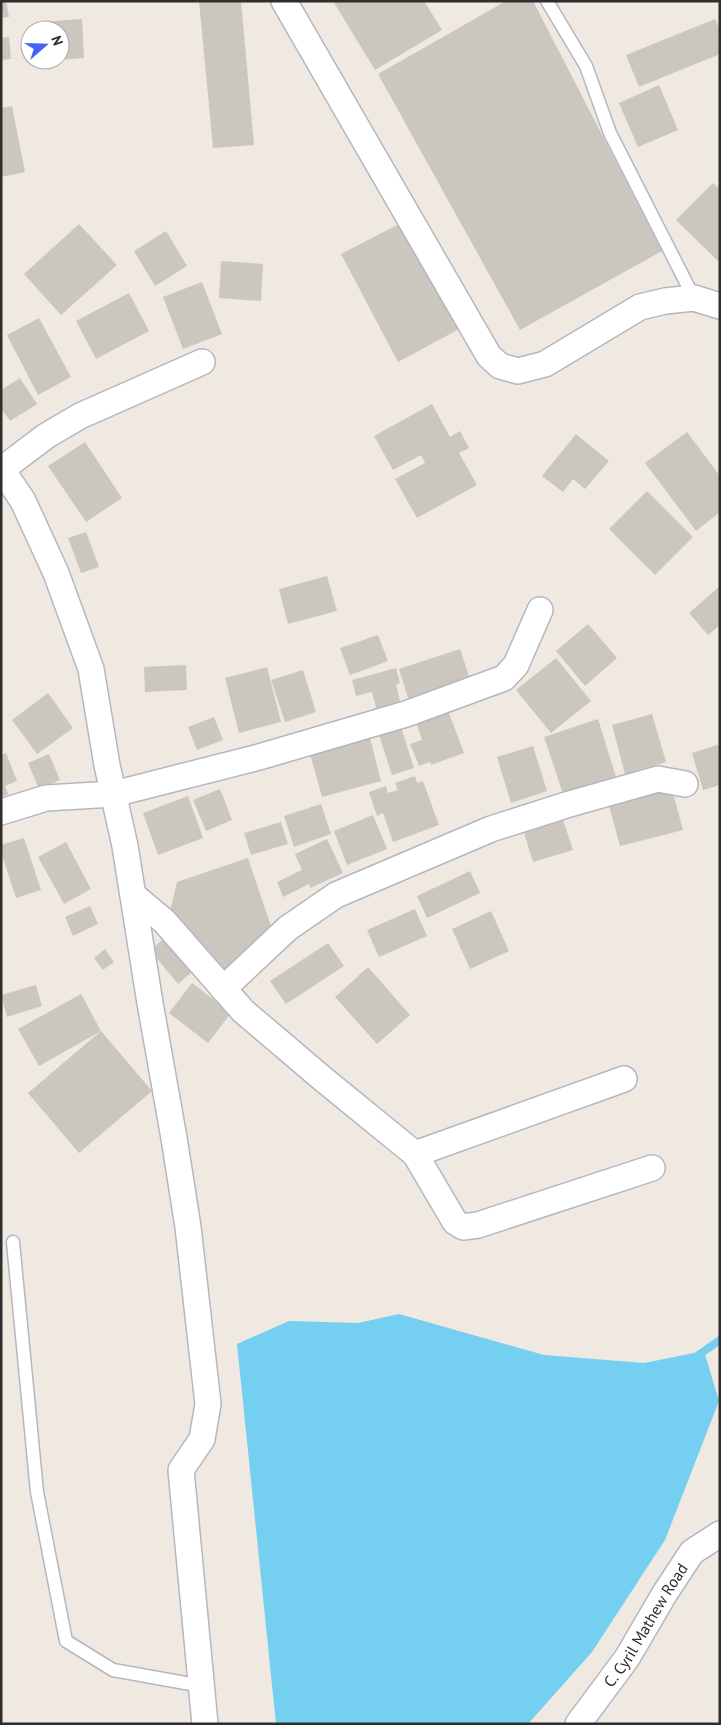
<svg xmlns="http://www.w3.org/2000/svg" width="721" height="1725" viewBox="0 0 721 1725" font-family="'PT Sans',sans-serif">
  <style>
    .water { fill: #75cff0 }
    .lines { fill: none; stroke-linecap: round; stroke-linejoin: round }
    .stream { stroke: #75cff0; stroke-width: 8 }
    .building { fill: #cbc7bf }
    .lane-casing { stroke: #b4b7c1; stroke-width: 15 }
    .street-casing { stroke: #b4b7c1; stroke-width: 28 }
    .lane { stroke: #fff; stroke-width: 12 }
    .street { stroke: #fff; stroke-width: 25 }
    .labels { text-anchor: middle; stroke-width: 4.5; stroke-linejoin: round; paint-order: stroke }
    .street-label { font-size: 16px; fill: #2e2e2e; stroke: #fff }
  </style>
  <rect width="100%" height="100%" fill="#efe9e1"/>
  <path class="water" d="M399,1314L544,1355L644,1363L704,1351L719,1401L665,1540L592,1652L528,1724H276L237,1344L289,1321L358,1323Z"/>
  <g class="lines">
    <path class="stream" d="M697,1356L720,1340"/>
  </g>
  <g class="building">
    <path d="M1,1H6L9,17L1,18Z"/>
    <path d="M199,1H241L254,145L213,148Z"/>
    <path d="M333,1H424L442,30L375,70Z"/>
    <path d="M506,1H533L662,251L520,330L378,74Z"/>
    <path d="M82,19L84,58L60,60V30H39L38,22Z"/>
    <path d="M715,19L720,30V54L639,87L626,55Z"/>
    <path d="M9,37L11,59L1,60V38Z"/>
    <path d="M659,85L678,130L638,147L619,103Z"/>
    <path d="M12,106L25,172L1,177V108Z"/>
    <path d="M713,183L720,189V263L676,220Z"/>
    <path d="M405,221L461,328L398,362L341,254Z"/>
    <path d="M79,224L117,265L61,315L24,274Z"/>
    <path d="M166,231L187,266L155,286L134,251Z"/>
    <path d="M221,261L263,264L261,301L219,298Z"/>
    <path d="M202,282L222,334L183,349L163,297Z"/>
    <path d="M129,293L149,331L96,359L76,321Z"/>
    <path d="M39,318L71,377L38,395L7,335Z"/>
    <path d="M20,378L37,404L10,421L1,408V390Z"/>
    <path d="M432,404L450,437L460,431L469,448L459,453L477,485L417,518L395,479L425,463L421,455L393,470L374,436Z"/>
    <path d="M687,432L720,476V512L696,531L645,463Z"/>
    <path d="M576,434L609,461L585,489L573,479L563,492L542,476Z"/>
    <path d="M85,442L122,498L86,522L48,466Z"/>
    <path d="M647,491L693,537L655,575L609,529Z"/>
    <path d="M86,532L99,567L81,573L68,538Z"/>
    <path d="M327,576L337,611L288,624L279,589Z"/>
    <path d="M720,586V625L708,635L689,613Z"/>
    <path d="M588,624L617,658L585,686L556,651Z"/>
    <path d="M378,635L388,661L350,675L340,648Z"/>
    <path d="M460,649L471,682L409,701L399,669Z"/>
    <path d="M556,658L591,701L551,733L516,690Z"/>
    <path d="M186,665L187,690L145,692L144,667Z"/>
    <path d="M267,667L281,722L239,733L225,678Z"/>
    <path d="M396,668L400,683L396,685L401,705L377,711L372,692L356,696L352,680Z"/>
    <path d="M303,670L316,712L285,722L271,680Z"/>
    <path d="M48,693L73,728L37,754L12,720Z"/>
    <path d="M447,708L464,753L431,765L430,762L419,766L410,744L422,740L415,719Z"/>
    <path d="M652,714L666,762L625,774L612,725Z"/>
    <path d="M214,717L223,740L197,750L188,727Z"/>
    <path d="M598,719L616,777L563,794L544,737Z"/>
    <path d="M401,727L414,768L392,775L379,735Z"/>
    <path d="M370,738L381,781L322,797L310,754Z"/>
    <path d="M720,744V785L703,790L692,753Z"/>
    <path d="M533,746L547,791L511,803L497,757Z"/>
    <path d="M6,753L17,781L5,786L8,794L1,797V755Z"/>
    <path d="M49,754L60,780L39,789L28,763Z"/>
    <path d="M415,776L417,783L423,781L439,825L393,842L383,813L377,816L369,792L386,786L388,793L398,790L395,783Z"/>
    <path d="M671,786L683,830L620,846L608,802Z"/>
    <path d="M220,789L232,820L206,831L193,800Z"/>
    <path d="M188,796L203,838L158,855L143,813Z"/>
    <path d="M321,804L331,834L294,847L284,816Z"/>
    <path d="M373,815L387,849L347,865L334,831Z"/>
    <path d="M563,820L573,850L533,862L524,833Z"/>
    <path d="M281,822L288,844L251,855L244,833Z"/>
    <path d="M24,838L41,890L16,898L1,852V845Z"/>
    <path d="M327,839L343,873L310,888L309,884L283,897L277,882L302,870L295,854Z"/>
    <path d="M66,842L91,889L64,904L38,857Z"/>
    <path d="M248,858L271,926L225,971L169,915L177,882Z"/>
    <path d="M470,871L480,893L427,918L417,896Z"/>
    <path d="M90,906L98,924L73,936L65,917Z"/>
    <path d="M415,909L427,936L379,957L367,930Z"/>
    <path d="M491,911L509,951L470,969L452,929Z"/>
    <path d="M166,937L193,971L178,984L150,950Z"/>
    <path d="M328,943L344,966L286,1004L270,981Z"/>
    <path d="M105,949L114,962L103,970L94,958Z"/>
    <path d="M368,967L410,1015L377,1044L335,997Z"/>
    <path d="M192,983L231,1013L208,1043L169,1013Z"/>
    <path d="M36,985L42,1006L7,1017L1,995Z"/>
    <path d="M81,994L101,1031L152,1091L79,1153L28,1093L101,1031L39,1066L18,1029Z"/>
  </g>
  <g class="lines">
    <defs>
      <g id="lane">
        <path d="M547,1L586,66L610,133L694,298"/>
        <path d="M13,1242L37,1492L66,1641L113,1670L202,1686"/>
      </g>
      <g id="street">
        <path d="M284,1L489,356L500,366L518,371L545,364L640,307L665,301L694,298L720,306"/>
        <path d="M1,468L23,501L56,573L91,669L107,765L125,846L150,1003L174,1138L188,1227L208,1404L202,1439L181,1470L205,1724"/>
        <path d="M1,470L46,436L80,416L202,362"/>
        <path d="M1,812L46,798L114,794L259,757L406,714L504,678L516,665L540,610"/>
        <path d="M133,895L164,921L243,1011L323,1079L415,1154L455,1222L463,1227L478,1225L652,1168"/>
        <path d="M223,989L288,928L336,895L491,829L566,805L658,779L685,784"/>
        <path d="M415,1154L624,1079"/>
        <path id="s1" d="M578,1724L627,1658L665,1593L692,1552L720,1534"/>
      </g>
    </defs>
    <use href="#lane" class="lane-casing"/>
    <use href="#street" class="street-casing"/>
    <use href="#lane" class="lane"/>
    <use href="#street" class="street"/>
  </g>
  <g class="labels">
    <g class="street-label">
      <text dy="6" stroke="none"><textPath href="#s1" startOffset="120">C. Cyril Mathew Road</textPath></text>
    </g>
  </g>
  <rect width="721" height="1725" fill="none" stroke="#2e2e2e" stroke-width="5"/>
  <g transform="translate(45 45) rotate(70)"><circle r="24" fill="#ffffff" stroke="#ababab"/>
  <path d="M0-4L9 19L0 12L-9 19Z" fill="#4264fb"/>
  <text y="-8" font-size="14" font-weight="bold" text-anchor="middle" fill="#2e2e2e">N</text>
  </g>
</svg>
